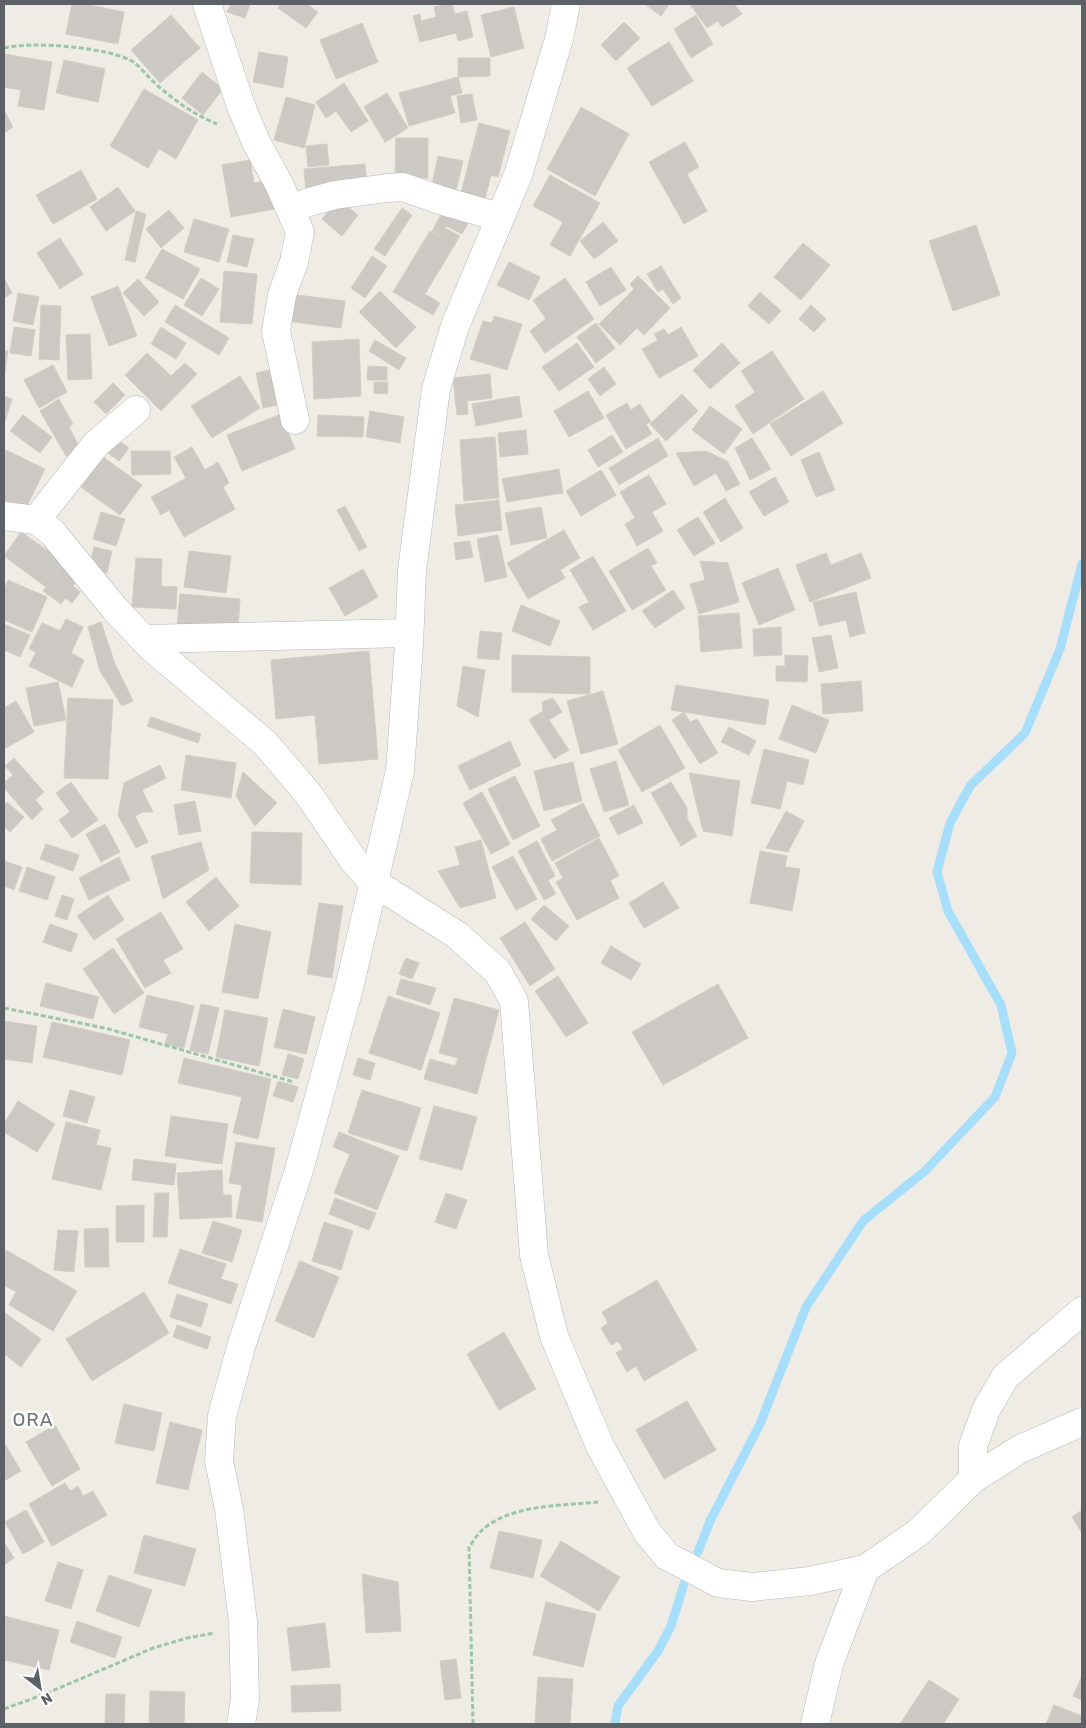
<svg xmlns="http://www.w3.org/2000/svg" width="1086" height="1728" viewBox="0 0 1086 1728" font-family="Rubik,sans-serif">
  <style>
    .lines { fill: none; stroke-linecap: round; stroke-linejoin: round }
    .stream { stroke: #a7defc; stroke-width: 9 }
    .building { fill: #ccc9c4; stroke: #d3cdc3 }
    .minor-casing { stroke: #b5b8bb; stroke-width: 29 }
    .path { stroke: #9cc6a5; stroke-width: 3; stroke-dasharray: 5 2.5; stroke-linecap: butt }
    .minor { stroke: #fff; stroke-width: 28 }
    .labels { text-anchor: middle; stroke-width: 5; stroke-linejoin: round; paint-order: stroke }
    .quarter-label { font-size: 19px; letter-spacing: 1px; fill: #6e7377; stroke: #fff }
  </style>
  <rect width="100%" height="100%" fill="#efece5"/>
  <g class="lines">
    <g class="stream">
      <path d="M698,1552L710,1521L760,1424L806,1307L863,1221L925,1171L995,1097L1012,1053L1001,1005L948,911L937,872L950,823L970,786L1025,733L1060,649L1082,564"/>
      <path d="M615,1724L618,1706L658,1651L671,1626L684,1584"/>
    </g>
  </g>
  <g class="building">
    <path d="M72,4H84L124,12L118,44L66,34Z"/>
    <path d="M231,4H250L245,18L227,12Z"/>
    <path d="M281,4H307L318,12L306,28L278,8Z"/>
    <path d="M448,4H452L455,14L467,11L473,37L458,41L456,33L420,42L413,16L420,14L421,21L436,17L434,7Z"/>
    <path d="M645,4H669L661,16Z"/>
    <path d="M690,4H734L742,14L722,27L718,21L707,28Z"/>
    <path d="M514,7L524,48L491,57L481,15Z"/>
    <path d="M171,15L200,48L160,83L131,50Z"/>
    <path d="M696,15L713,44L691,58L674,29Z"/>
    <path d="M624,22L640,38L616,61L601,45Z"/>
    <path d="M362,23L378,62L336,79L320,40Z"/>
    <path d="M669,42L693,81L652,106L627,68Z"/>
    <path d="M259,52L288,57L283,88L253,82Z"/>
    <path d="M4,54L52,62L44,110L18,106L21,90L4,87Z"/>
    <path d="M458,58H490V76L458,77Z"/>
    <path d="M64,60L105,69L98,102L56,93Z"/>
    <path d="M202,72L223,89L203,115L182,98Z"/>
    <path d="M458,77L462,93L450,96L455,113L409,126L399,93Z"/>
    <path d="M344,83L368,121L351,132L336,111L326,118L316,102Z"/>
    <path d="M144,89L198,120L176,159L159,149L148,168L110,146Z"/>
    <path d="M387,93L408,128L385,142L364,107Z"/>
    <path d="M472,94L477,120L461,123L457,96Z"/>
    <path d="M286,97L315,105L304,148L274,140Z"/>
    <path d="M581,107L629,134L595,196L547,169Z"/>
    <path d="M4,110L13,127L4,133Z"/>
    <path d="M479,123L510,131L498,177L491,175L484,203L460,197Z"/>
    <path d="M396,138H428V178H395Z"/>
    <path d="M685,142L699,167L687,174L707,211L684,224L649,162Z"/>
    <path d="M327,144L329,165L308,167L306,146Z"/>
    <path d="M438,156L463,161L455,195L431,190Z"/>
    <path d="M250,160L254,183L270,180L275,209L231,217L222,165Z"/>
    <path d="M365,164L367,187L306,193L304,169Z"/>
    <path d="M81,170L97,199L53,224L36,195Z"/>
    <path d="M550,175L600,203L570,256L550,245L563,222L533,206Z"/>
    <path d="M118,187L135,211L106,231L90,207Z"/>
    <path d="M339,200L358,215L342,236L322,219Z"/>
    <path d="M446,206L470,219L462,234L446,226L440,236L432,231Z"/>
    <path d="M402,208L412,215L385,256L374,249Z"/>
    <path d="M169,210L184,228L161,248L146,229Z"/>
    <path d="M136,211L146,214L135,262L125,260Z"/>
    <path d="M194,219L229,229L219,262L184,252Z"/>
    <path d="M603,222L618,241L594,259L580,241Z"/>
    <path d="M976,225L1000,295L953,311L929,241Z"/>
    <path d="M445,228L460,236L425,294L440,303L433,315L393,292L430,231L440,237Z"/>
    <path d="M233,235L254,239L247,267L227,262Z"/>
    <path d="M60,238L83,274L60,289L37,253Z"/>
    <path d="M803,243L830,265L801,300L774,277Z"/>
    <path d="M162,249L200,269L183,299L145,278Z"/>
    <path d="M372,256L387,266L365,298L351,288Z"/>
    <path d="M509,262L540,277L529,300L497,285Z"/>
    <path d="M661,266L681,298L673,304L663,289L658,292L647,274Z"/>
    <path d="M611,267L626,290L600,306L586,282Z"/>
    <path d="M224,271L257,274L252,324L220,322Z"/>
    <path d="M638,276L670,308L644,335L637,328L620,345L599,324L634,289L630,284Z"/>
    <path d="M4,278L12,293L4,298Z"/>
    <path d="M201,278L219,289L202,316L184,305Z"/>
    <path d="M565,278L594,319L545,353L530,331L546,319L533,300Z"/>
    <path d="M138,279L159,302L144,316L123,293Z"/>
    <path d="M118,286L137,336L109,346L91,297Z"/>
    <path d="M380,291L416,327L396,348L359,312Z"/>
    <path d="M760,292L781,311L769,324L748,306Z"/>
    <path d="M18,293L39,297L33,325L13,321Z"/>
    <path d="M289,294L345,301L341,328L286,321Z"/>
    <path d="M41,305L61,306L59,360L39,359Z"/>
    <path d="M175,305L229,338L219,355L165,322Z"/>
    <path d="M811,305L826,319L814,332L799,319Z"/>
    <path d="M494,316L522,324L507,370L470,359L483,321L492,323Z"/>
    <path d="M596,323L615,348L596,363L577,337Z"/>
    <path d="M14,327L35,330L31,356L10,353Z"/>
    <path d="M161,327L186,343L176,359L151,344Z"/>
    <path d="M681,327L698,356L659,378L642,349L658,340L654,334L664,329L668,335Z"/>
    <path d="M90,334L92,379L68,380L66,335Z"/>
    <path d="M359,339L361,396L314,399L312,342Z"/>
    <path d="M375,340L406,358L399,370L369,351Z"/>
    <path d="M577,343L594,367L559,391L542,367Z"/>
    <path d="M722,343L740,363L710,389L693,370Z"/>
    <path d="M4,351H8L4,377Z"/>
    <path d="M772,351L804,399L753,434L735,406L755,392L741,371Z"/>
    <path d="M147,353L171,376L185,363L197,374L161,411L125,375Z"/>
    <path d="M53,365L67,392L39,408L24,380Z"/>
    <path d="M368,366L387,367V380H367Z"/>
    <path d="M604,367L616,384L600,396L588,379Z"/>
    <path d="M275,369L281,404L263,408L256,373Z"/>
    <path d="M490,374L492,398L467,401L468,414L457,415L453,378Z"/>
    <path d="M240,376L260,408L212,438L191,406Z"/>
    <path d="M374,382H388L387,394L374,393Z"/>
    <path d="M113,383L125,395L106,414L94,402Z"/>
    <path d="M588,391L604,418L569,437L554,411Z"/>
    <path d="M823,391L843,423L791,456L770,424Z"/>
    <path d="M682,394L698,411L666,441L650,424Z"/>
    <path d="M4,396L12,399L4,425Z"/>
    <path d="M519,396L522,417L476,426L472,404Z"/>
    <path d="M59,399L73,424L69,427L80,448L66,456L40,411Z"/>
    <path d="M627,403L631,410L640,404L651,422L646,424L652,434L626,449L606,415Z"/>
    <path d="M710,406L742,429L724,454L692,430Z"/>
    <path d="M370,411L404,417L400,443L366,437Z"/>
    <path d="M281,414L295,449L242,471L227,435Z"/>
    <path d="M23,415L52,437L40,453L10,431Z"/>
    <path d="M318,415L364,417L363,437L317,436Z"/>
    <path d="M526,430L528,454L500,457L498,433Z"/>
    <path d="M612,435L623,452L598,467L588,450Z"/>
    <path d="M495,437L499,498L464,501L460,440Z"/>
    <path d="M115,438L129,448L119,461L105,451Z"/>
    <path d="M658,438L668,456L619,485L609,468Z"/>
    <path d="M752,438L771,469L750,480L735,448Z"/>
    <path d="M192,447L205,470L218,462L229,483L223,487L235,509L184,537L169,510L161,515L151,497L186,478L174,457Z"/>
    <path d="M6,450L45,469L25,510L4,500V455Z"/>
    <path d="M131,451H170L171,474L132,475Z"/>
    <path d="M706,451L727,461L740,484L726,491L716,473L694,486L676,453Z"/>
    <path d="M819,452L835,490L816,497L801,460Z"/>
    <path d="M103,457L142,485L120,515L81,487Z"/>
    <path d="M559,469L563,493L507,502L502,479Z"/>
    <path d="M601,470L616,495L581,516L566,491Z"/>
    <path d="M649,475L666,504L652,512L663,531L637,546L625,524L635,518L620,492Z"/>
    <path d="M775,477L789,502L764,516L749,492Z"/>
    <path d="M725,498L743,528L721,542L703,512Z"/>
    <path d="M499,500L502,530L458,536L455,505Z"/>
    <path d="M345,506L367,547L359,551L337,510Z"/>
    <path d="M541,507L547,538L511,545L505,513Z"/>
    <path d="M101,512L125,519L116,546L93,539Z"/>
    <path d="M698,517L715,543L694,556L677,530Z"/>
    <path d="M564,530L580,558L560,570L565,578L528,599L507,563Z"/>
    <path d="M21,532L64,562L46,587L4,556Z"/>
    <path d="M498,535L507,577L485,582L477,539Z"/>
    <path d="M470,541L473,557L456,560L454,543Z"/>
    <path d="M94,547L112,551L107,573L89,570Z"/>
    <path d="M648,548L657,563L651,566L666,590L632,610L609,571Z"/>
    <path d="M189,551L231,556L226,593L184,587Z"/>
    <path d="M826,553L831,565L861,553L871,578L810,602L796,565Z"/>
    <path d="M593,556L626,611L593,630L579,607L589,602L570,570Z"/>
    <path d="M136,558L162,559L161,586L177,587L176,609L132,607Z"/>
    <path d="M700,561L728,563L739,602L699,614L690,584L705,580Z"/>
    <path d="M65,562L78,580L73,586L80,592L72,603L65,598L61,604L43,591Z"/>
    <path d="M778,568L795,610L759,625L742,583Z"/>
    <path d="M363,569L378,597L345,616L329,588Z"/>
    <path d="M8,580L47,597L32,632L4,620V590Z"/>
    <path d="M673,590L685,608L655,628L642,611Z"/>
    <path d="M856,592L865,633L850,637L846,620L819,626L813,602Z"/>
    <path d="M180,594L240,599L238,630L177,625Z"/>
    <path d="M521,605L560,621L550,646L512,631Z"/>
    <path d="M739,613L742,648L701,652L698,616Z"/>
    <path d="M66,619L83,627L71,653L84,660L72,687L29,666L36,652L29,649L42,623L60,631Z"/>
    <path d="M101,622L115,664L133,701L122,706L100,671L88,627Z"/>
    <path d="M4,624L30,635L20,657L4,650Z"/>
    <path d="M781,627L782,655L754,656L753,629Z"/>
    <path d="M480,631L502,633L499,660L477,658Z"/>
    <path d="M831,635L838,668L819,672L812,638Z"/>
    <path d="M369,651L378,759L319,764L315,715L276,719L271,660Z"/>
    <path d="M512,655L590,657V694L512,692Z"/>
    <path d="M785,655L808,656L807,682L776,681V666H785Z"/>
    <path d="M463,666L485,670L478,717L457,706Z"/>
    <path d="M861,681L863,711L823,714L821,684Z"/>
    <path d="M58,682L66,720L34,726L26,688Z"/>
    <path d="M676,685L769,700L765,725L671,710Z"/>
    <path d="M603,691L618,744L581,754L567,701Z"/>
    <path d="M68,698L113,700L108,779L64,778Z"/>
    <path d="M553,698L562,712L549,720L569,750L554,759L529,720L543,711L542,702Z"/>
    <path d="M16,701L34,732L4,749V708Z"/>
    <path d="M792,705L829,720L816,753L779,739Z"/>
    <path d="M684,712L690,722L697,719L718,753L700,764L672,720Z"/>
    <path d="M151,717L201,734L198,743L147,726Z"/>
    <path d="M660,725L685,768L642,792L618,750Z"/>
    <path d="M729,727L756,741L749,755L721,742Z"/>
    <path d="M510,741L521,765L470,790L458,766Z"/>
    <path d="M764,749L809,760L803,785L787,781L780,809L751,803Z"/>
    <path d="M186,755L236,763L231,798L181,790Z"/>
    <path d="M14,758L44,792L35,800L43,809L32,820L4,788V783L13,775L5,766Z"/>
    <path d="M616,761L629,805L604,812L590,769Z"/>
    <path d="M573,762L582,801L544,811L534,771Z"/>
    <path d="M160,765L166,778L142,790L153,812H143L135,816L148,842L136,848L118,815L124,783Z"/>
    <path d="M243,772L277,803L255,826L236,796Z"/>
    <path d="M689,773L740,781L732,836L703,831Z"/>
    <path d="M515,776L540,826L513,840L488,789Z"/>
    <path d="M71,782L98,820L72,838L59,820L70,812L56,793Z"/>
    <path d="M671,782L687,808V818L697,836L681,846L651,793Z"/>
    <path d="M482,792L510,844L491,854L463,803Z"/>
    <path d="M195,801L201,831L179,835L174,805Z"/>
    <path d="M7,802L24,817L10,832L4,826V805Z"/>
    <path d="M583,803L600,836L552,861L541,839L557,830L551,820Z"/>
    <path d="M634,805L643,823L618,835L609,818Z"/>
    <path d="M786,811L804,821L788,852L766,848Z"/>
    <path d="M105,824L120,852L101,862L86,834Z"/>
    <path d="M252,832L302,833L301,885L250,883Z"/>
    <path d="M599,838L619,876L610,880L619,898L577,920L556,882L563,878L555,863Z"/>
    <path d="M481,840L496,898L460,908L438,871L460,865L455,847Z"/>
    <path d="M537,841L555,876L548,880L556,894L544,900L518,851Z"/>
    <path d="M201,842L209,870L163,899L151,856Z"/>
    <path d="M46,844L79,855L73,871L40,859Z"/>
    <path d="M760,851L787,856L785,867L800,869L792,911L750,903Z"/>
    <path d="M513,856L537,899L516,910L492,867Z"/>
    <path d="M119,857L130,880L89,900L79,878Z"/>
    <path d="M4,861L22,867L14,890L4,886Z"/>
    <path d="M27,867L55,877L47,900L19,891Z"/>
    <path d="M216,877L239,906L209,931L186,902Z"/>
    <path d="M663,882L679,908L644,928L629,903Z"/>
    <path d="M62,895L74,899L67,920L55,916Z"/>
    <path d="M108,895L124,920L94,940L77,916Z"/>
    <path d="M319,903L343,906L332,978L307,974Z"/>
    <path d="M544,905L569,926L556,941L531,919Z"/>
    <path d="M161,912L183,949L163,960L171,973L145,988L116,939Z"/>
    <path d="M525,922L555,969L530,986L500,938Z"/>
    <path d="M50,924L78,934L71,952L43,942Z"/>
    <path d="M235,924L271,932L258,999L222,992Z"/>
    <path d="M611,946L641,964L631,980L601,963Z"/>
    <path d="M113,948L144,993L114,1014L83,969Z"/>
    <path d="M406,958L419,963L412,979L399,974Z"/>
    <path d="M558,976L588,1023L566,1037L535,991Z"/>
    <path d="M401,979L436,988L430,1005L396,994Z"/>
    <path d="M46,983L99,997L93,1019L40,1006Z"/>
    <path d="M718,984L748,1038L663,1085L632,1032Z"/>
    <path d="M147,995L194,1006L184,1048L165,1044L168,1034L139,1027Z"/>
    <path d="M388,996L440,1013L421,1070L369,1053Z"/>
    <path d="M454,998L499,1010L477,1094L424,1079L430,1059L455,1066L458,1058L439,1053Z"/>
    <path d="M201,1004L219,1008L208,1054L190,1050Z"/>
    <path d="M283,1009L315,1017L306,1054L274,1047Z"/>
    <path d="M225,1010L268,1018L259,1066L216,1057Z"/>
    <path d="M4,1021L37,1026L32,1063L4,1059Z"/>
    <path d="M52,1022L130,1040L122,1075L43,1057Z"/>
    <path d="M288,1054L304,1059L298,1079L282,1075Z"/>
    <path d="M184,1058L271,1079L258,1139L233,1133L242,1097L178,1083Z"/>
    <path d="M358,1058L375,1063L370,1080L353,1075Z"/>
    <path d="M278,1081L298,1087L293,1102L273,1096Z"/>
    <path d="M70,1090L95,1097L87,1123L63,1116Z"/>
    <path d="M362,1090L421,1108L407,1151L348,1133Z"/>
    <path d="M18,1101L55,1124L37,1152L4,1132V1124Z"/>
    <path d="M434,1106L477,1117L462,1170L419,1159Z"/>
    <path d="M171,1116L228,1124L222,1164L165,1156Z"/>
    <path d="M66,1122L100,1130L96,1145L111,1148L101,1190L52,1179Z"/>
    <path d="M339,1132L399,1156L377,1210L334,1193L350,1154L333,1147Z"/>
    <path d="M236,1142L275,1148L262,1222L236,1218L242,1185L229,1183Z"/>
    <path d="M134,1159L176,1164L174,1185L132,1180Z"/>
    <path d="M222,1170L223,1195H231L232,1217L180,1219L177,1173Z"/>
    <path d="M155,1193H169L167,1237H153Z"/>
    <path d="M446,1193L467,1200L456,1229L435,1222Z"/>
    <path d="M335,1198L376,1213L369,1230L329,1214Z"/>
    <path d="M144,1205V1242H116V1206Z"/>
    <path d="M213,1221L242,1230L232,1262L202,1253Z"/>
    <path d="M324,1222L353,1231L341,1270L312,1261Z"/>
    <path d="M108,1228L109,1267H85L84,1229Z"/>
    <path d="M58,1230L78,1231L74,1272L54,1270Z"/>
    <path d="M180,1249L226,1264L221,1279L238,1284L231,1304L168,1283Z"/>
    <path d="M6,1250L77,1291L53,1331L9,1305L16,1292L4,1285V1255Z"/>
    <path d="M300,1261L339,1277L314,1338L275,1321Z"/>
    <path d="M657,1280L697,1350L644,1381L636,1366L627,1372L616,1353L623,1349L618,1341L611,1345L601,1328L608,1323L602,1312Z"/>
    <path d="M144,1292L169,1333L92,1381L66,1339Z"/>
    <path d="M177,1294L208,1304L201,1327L170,1317Z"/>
    <path d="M5,1313L41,1339L21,1367L4,1354Z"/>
    <path d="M177,1325L211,1337L207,1349L173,1337Z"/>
    <path d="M504,1332L536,1389L499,1410L467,1354Z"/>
    <path d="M687,1401L716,1450L664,1479L636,1430Z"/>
    <path d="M124,1404L162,1413L154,1451L115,1443Z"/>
    <path d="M170,1422L202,1430L188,1490L156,1483Z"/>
    <path d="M55,1425L80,1469L52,1486L26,1442Z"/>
    <path d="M5,1444L21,1471L4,1481V1445Z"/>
    <path d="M65,1483L70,1491L78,1486L83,1496L93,1491L107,1515L52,1546L29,1504Z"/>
    <path d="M26,1510L44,1542L23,1554L5,1522Z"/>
    <path d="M1082,1510V1533L1072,1517Z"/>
    <path d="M499,1531L542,1540L533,1578L490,1568Z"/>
    <path d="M144,1535L196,1549L185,1586L134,1573Z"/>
    <path d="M561,1541L620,1577L599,1611L540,1576Z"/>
    <path d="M4,1542L14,1558L4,1565Z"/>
    <path d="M58,1562L83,1570L71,1609L45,1601Z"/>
    <path d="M362,1574L398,1582L401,1631L366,1633Z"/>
    <path d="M109,1575L152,1590L139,1627L96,1611Z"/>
    <path d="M546,1602L596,1614L583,1667L533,1655Z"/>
    <path d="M4,1616L59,1630L49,1670L4,1660Z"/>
    <path d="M77,1621L122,1637L115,1658L70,1642Z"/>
    <path d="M325,1623L330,1667L292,1671L287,1628Z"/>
    <path d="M456,1659L461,1698L445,1700L440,1661Z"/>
    <path d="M1082,1676V1700L1073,1696Z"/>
    <path d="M538,1677L573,1679L570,1724H535Z"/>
    <path d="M929,1680L959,1699L943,1724H900Z"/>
    <path d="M340,1684L341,1711L292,1712L291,1686Z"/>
    <path d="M150,1691L185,1692L184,1724H149Z"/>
    <path d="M106,1694H125L124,1724H105Z"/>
    <path d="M1054,1705L1082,1716V1724H1046Z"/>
  </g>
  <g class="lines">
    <defs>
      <g id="minor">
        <path d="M207,4L241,106L257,144L279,184L300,232L294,262L282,295L276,331L295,420"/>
        <path d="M291,210L306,203L335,195L387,188L403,187L443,201L499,217"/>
        <path d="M4,516L36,520L52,532L115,609L152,648L265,743L309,795L354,861L373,882L457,935L498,972L514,1001L534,1255L554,1336L600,1446L647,1532L667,1556L718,1583L752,1587L810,1581L865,1569L918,1533L973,1479L1020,1449L1082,1422"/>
        <path d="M36,520L96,444L136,410"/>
        <path d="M144,639L409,633"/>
        <path d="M973,1479V1446L986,1410L1005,1377L1082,1311"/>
        <path d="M241,1724L245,1699L243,1622L229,1509L219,1461L222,1416L241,1347L299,1170L349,988L400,771L409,645L412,570L436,389L455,326L518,175L559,39L566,4"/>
        <path d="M815,1724L829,1664L865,1569"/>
      </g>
    </defs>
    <use href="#minor" class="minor-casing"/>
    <g class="path">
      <path d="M4,48C29,41 113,47 135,63C143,70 149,78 157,85C175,101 195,115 217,124"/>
      <path d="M4,1008L105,1028L294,1082"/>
      <path d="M4,1709L45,1694L153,1648L187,1638L215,1633"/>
      <path d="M473,1724L469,1547C473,1542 477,1535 481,1531C510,1504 561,1506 598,1502"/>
    </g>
    <use href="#minor" class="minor"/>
  </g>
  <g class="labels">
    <g class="quarter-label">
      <text x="33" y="1426">ORA</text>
    </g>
  </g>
  <rect width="1086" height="1728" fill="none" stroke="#5d6165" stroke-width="10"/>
  <g transform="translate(40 1688) rotate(149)" stroke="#ffffff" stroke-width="4" paint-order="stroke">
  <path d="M0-4L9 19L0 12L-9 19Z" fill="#5d6165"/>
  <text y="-8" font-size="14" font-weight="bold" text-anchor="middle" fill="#5d6165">N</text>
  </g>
</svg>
